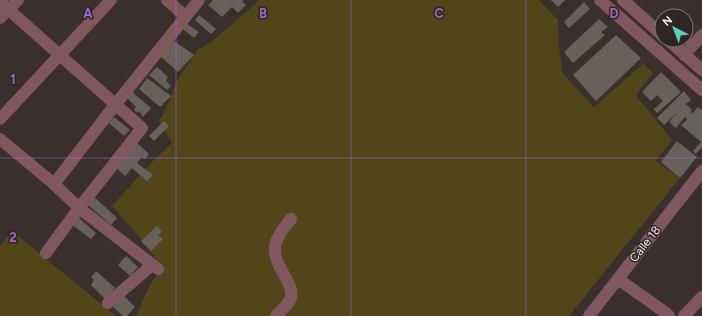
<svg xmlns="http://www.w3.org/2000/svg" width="702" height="316" viewBox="0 0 702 316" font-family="Figtree,sans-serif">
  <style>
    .green { fill: #514519 }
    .building { fill: #696059 }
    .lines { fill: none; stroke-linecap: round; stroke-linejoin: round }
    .minor { stroke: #81575f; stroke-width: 12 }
    .grid { fill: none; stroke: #a066cc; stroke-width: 1; stroke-opacity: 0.55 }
    .labels { text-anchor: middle; stroke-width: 3; stroke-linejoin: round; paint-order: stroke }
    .street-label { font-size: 12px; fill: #f6efec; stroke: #2f2522 }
    .grid-label { font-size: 13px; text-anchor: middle; font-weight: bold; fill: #a066cc; stroke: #2f2522; stroke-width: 3; stroke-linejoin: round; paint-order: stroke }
  </style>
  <rect width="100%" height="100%" fill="#3a2f2c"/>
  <g class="green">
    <path d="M260,0H539L558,20L559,48L563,74L594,107L643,64L653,73L636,95L672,140L656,161L680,178L569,316H136L149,287L162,267L136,233L112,206L151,163L172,143L159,121L165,111L177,81L197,50L211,42Z"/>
    <path d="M12,231L116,316H0V246Z"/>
  </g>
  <g class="building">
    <path d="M213,0H244L242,1L246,5L238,13L232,7L222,17L208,5Z"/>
    <path d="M551,0H565L558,7Z"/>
    <path d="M584,2L590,9L569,28L564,22Z"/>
    <path d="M199,15L216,29L211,34L195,20Z"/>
    <path d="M599,19L608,27L601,32L605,35L573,63L564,52Z"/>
    <path d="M187,24L199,32L194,38L183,29Z"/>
    <path d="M616,35L641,58L596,101L573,75Z"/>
    <path d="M173,40L194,55L178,72L159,55Z"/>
    <path d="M157,67L168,77L166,81L171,86L167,90L149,75Z"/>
    <path d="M661,72L681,92L657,113L654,109L663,101L657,95L651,101L642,92Z"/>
    <path d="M147,78L171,96L160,107L139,89Z"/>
    <path d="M684,91L691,100L686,104L692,110L688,115L691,112L693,113L698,107L702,110V147L696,154L693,151L701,142L681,125L687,120L685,117L676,128L669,122L677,113L664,125L657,118Z"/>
    <path d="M132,92L151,108L143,117L139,111L136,113L134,109L136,107L127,98Z"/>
    <path d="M114,117L130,130L124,136L109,123Z"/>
    <path d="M164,121L169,126L154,141L149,136Z"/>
    <path d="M677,141L697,157L680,178L661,162Z"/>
    <path d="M137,143L149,154L145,159L142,157L137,163L153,175L147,181L132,168L125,176L114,166Z"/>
    <path d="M93,196L117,218L111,225L86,203Z"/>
    <path d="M78,217L96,233L91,239L71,224Z"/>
    <path d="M157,226L162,232L158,235L163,239L151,251L141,241Z"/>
    <path d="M126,256L138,267L130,276L118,265Z"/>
    <path d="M96,271L115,288L105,299L91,285L94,280L91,277Z"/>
    <path d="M123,295L135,307L127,316H123L113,307Z"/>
  </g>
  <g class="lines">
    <g class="minor">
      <path d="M167,0L185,16"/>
      <path d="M600,0L702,90"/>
      <path d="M623,0L662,35"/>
      <path d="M0,2L142,128L79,208L46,253"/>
      <path d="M0,18L18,0"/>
      <path d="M668,40L702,70"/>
      <path d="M684,55L702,35"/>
      <path d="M0,119L111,0"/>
      <path d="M0,139L54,184L79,208L158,269"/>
      <path d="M54,184L115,105L199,0"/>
      <path d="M618,279L666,313L669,316"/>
      <path d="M108,303L152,265"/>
      <path d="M276,316C280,311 287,306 290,300C298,283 269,266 276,242C279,234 285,226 291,219"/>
      <path d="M589,316L702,171"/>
      <path d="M684,316L702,297"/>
    </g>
  </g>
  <path class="grid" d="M176,0V316M351,0V316M526,0V316M0,158H702"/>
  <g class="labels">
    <g class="street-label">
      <text transform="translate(645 244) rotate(-52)" y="4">Calle 18</text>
    </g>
  </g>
  <g class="grid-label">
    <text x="88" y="18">A</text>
    <text x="263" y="18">B</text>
    <text x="439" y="18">C</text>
    <text x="614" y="18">D</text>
    <text x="13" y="84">1</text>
    <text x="13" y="242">2</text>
  </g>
  <g transform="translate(674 28) rotate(318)"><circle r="19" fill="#2f2522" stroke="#7f7673"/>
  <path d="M0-3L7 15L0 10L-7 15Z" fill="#5ccebb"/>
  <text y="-6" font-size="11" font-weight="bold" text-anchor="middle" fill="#f6efec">N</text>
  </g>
</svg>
